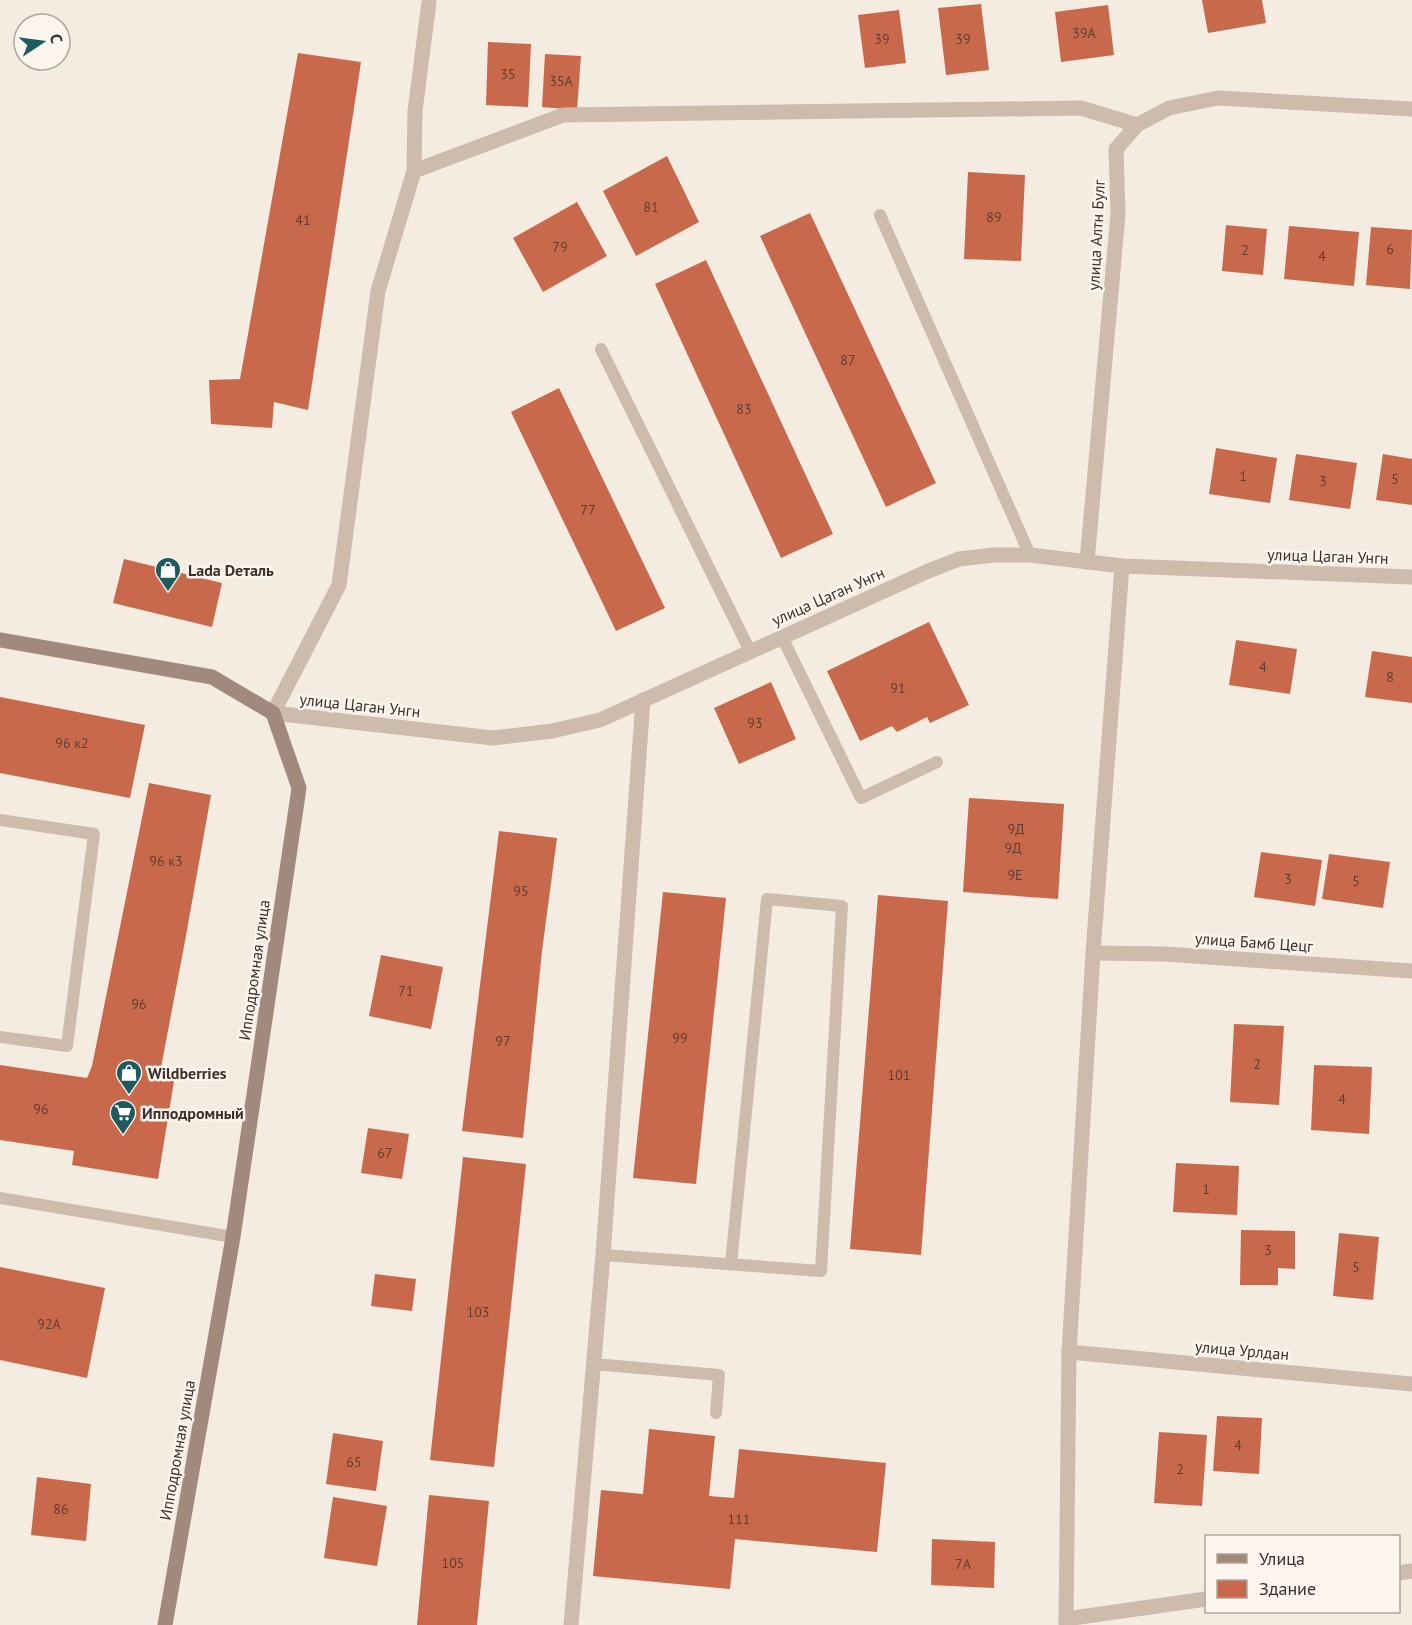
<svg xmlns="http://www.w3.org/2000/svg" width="1412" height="1625" viewBox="0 0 1412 1625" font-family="'PT Sans',sans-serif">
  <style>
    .building { fill: #c8694b }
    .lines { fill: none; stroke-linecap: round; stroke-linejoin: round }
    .service { stroke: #cdbbac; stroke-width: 12 }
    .minor { stroke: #cdbbac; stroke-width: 15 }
    .tertiary { stroke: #cdbbac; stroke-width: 15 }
    .secondary { stroke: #a18a7d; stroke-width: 15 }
    .labels { text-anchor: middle; stroke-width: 5; stroke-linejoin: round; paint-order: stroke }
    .number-label { font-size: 14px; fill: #5e3e33 }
    .street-label { font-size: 16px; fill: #3b302b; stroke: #fbf5ee }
    .poi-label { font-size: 16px; font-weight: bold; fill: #3b302b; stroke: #fbf5ee; text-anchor: start }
  </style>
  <rect width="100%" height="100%" fill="#f4ebe1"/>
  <g class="building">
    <path d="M1202,0H1262L1266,23L1208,33Z"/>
    <path d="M981,4L989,70L946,75L938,8Z"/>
    <path d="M1108,5L1114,55L1061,62L1055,12Z"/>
    <path d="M899,10L906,63L865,68L858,15Z"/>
    <path d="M488,42L531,44L528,107L486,105Z"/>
    <path d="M298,53L361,62L308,410L274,402L272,428L211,424L209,380L240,379Z"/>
    <path d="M545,54L581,56L577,110L542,107Z"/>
    <path d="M667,156L699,222L636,256L603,191Z"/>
    <path d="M968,172L1025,175L1021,261L964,259Z"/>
    <path d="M577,202L607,256L543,292L513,238Z"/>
    <path d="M810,213L936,483L886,507L760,236Z"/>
    <path d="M1226,225L1267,229L1263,275L1222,271Z"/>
    <path d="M1289,226L1359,232L1354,286L1284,279Z"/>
    <path d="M1371,227L1412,230L1410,289L1366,285Z"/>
    <path d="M706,260L833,534L781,558L655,284Z"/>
    <path d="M559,388L665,608L616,631L511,412Z"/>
    <path d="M1216,448L1277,458L1270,503L1209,494Z"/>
    <path d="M1296,454L1357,463L1350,509L1289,500Z"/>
    <path d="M1383,454L1412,459V505L1376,500Z"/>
    <path d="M124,559L222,583L212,627L113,603Z"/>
    <path d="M929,622L969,705L930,723L927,717L897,732L892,726L860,741L827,671Z"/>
    <path d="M1236,640L1297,649L1290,694L1229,685Z"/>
    <path d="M1372,651L1412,657V703L1365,697Z"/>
    <path d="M771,682L796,739L739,764L714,708Z"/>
    <path d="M0,697L145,725L130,798L0,773Z"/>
    <path d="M149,783L211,795L185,941L159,1078L174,1081L158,1179L72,1165L74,1151L0,1140V1065L87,1078L92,1066Z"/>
    <path d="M969,798L1064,804L1058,899L963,892Z"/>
    <path d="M499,831L557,838L542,951L523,1138L462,1131Z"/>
    <path d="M1261,852L1322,860L1315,906L1254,897Z"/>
    <path d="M1329,854L1390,862L1383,908L1322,899Z"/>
    <path d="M663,892L726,898L696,1184L633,1178Z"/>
    <path d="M878,895L948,901L921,1255L850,1249Z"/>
    <path d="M381,955L443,967L431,1029L369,1016Z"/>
    <path d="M1234,1024L1284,1026L1279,1105L1230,1102Z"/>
    <path d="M1314,1065L1372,1067L1369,1134L1311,1130Z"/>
    <path d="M368,1128L409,1134L402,1179L361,1173Z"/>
    <path d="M463,1157L526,1164L494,1467L430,1460Z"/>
    <path d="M1176,1163L1239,1166L1237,1215L1173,1212Z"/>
    <path d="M1241,1230L1295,1231V1269L1278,1268V1285H1240Z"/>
    <path d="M1339,1233L1379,1237L1373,1300L1333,1296Z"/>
    <path d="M0,1267L105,1288L87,1378L0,1360Z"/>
    <path d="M375,1274L416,1279L412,1311L371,1306Z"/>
    <path d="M1217,1416L1262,1418L1259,1474L1213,1471Z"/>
    <path d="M649,1429L715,1436L709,1496L734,1498L739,1449L886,1463L877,1552L735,1539L730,1589L593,1576L601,1490L643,1494Z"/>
    <path d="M1159,1432L1207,1435L1202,1506L1154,1503Z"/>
    <path d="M333,1433L383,1441L376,1491L326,1484Z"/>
    <path d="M37,1477L91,1484L86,1541L31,1535Z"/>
    <path d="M429,1495L489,1501L477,1625H417Z"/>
    <path d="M333,1497L387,1506L377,1566L324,1558Z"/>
    <path d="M932,1539L995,1542L994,1588L931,1585Z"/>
  </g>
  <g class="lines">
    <g class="service">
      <path d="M880,215L1030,555"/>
      <path d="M601,349L750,651"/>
      <path d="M782,637L861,798L937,762"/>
      <path d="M0,820L94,834L67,1046L0,1037"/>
      <path d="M0,1198L233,1237"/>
      <path d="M603,1255L821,1271L842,906L767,899L731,1264"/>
      <path d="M594,1364L719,1375L716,1413"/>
    </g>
    <g class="minor">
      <path d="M414,171L415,111L429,2"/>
      <path d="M1087,562L1118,214L1116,149L1137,125L1169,108L1218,98L1412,109"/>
      <path d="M273,713L339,585L378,291L414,171L563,115L1081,108L1137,125"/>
      <path d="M1093,953L1165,954L1412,971"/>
      <path d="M1069,1352L1412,1384"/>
      <path d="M1398,1573L1412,1571"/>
      <path d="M1066,1619L1206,1599"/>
      <path d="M571,1625L603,1255L643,700"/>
      <path d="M1066,1625L1069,1352L1093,953L1122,566"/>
    </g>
    <path class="tertiary" d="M273,713L493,738L552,731L600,720L926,572L959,559L994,555H1030L1122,566L1412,577"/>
    <path class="secondary" d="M0,640L212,677L273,713L299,788L233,1237L165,1625"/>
  </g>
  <defs>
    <symbol id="shop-pin" viewBox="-11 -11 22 30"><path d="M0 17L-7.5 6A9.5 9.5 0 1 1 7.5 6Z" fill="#1f5a5e" stroke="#fbf5ee"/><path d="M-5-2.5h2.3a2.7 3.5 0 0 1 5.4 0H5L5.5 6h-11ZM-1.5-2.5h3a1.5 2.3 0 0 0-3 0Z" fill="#fff"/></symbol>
    <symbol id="supermarket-pin" viewBox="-11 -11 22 30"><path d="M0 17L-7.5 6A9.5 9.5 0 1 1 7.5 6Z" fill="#1f5a5e" stroke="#fbf5ee"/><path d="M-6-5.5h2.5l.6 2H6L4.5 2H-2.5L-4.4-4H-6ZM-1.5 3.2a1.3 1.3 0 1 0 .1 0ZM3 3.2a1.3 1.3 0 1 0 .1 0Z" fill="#fff"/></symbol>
  </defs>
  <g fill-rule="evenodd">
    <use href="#shop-pin" x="153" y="555" width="30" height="40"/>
    <use href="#shop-pin" x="114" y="1058" width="30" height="40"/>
    <use href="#supermarket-pin" x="108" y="1098" width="30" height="40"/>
  </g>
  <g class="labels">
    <g class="number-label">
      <text x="1084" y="38">39А</text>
      <text x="882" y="44">39</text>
      <text x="963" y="44">39</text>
      <text x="508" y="79">35</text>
      <text x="561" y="86">35А</text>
      <text x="651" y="212">81</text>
      <text x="994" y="222">89</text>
      <text x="303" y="225">41</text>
      <text x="560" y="252">79</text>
      <text x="1390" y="254">6</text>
      <text x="1245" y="255">2</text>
      <text x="1322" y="261">4</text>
      <text x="848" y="365">87</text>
      <text x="744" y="414">83</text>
      <text x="1243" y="481">1</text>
      <text x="1395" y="484">5</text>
      <text x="1323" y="486">3</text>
      <text x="588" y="515">77</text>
      <text x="1263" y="672">4</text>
      <text x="1390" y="682">8</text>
      <text x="898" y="693">91</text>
      <text x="755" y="728">93</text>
      <text x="72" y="748">96 к2</text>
      <text x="1016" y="834">9Д</text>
      <text x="1013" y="853">9Д</text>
      <text x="166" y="866">96 к3</text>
      <text x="1015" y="880">9Е</text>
      <text x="1288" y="884">3</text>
      <text x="1356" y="886">5</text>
      <text x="521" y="896">95</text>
      <text x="406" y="996">71</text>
      <text x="139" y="1009">96</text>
      <text x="680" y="1043">99</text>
      <text x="503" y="1046">97</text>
      <text x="1257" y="1069">2</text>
      <text x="899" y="1080">101</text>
      <text x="1342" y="1104">4</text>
      <text x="41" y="1114">96</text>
      <text x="385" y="1158">67</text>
      <text x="1206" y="1194">1</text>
      <text x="1268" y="1255">3</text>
      <text x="1356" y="1272">5</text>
      <text x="478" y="1317">103</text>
      <text x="49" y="1329">92А</text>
      <text x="1238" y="1450">4</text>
      <text x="354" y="1467">65</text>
      <text x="1180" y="1474">2</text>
      <text x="61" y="1514">86</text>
      <text x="739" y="1524">111</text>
      <text x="453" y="1568">105</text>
      <text x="963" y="1569">7А</text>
    </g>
    <g class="street-label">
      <text transform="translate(1096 235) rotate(-87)" y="6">улица Алтн Булг</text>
      <text transform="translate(1328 556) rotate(2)" y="6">улица Цаган Унгн</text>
      <text transform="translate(828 596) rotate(-24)" y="6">улица Цаган Унгн</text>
      <text transform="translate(360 705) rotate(6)" y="6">улица Цаган Унгн</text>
      <text transform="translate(1254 942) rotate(4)" y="6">улица Бамб Цецг</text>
      <text transform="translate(254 970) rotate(-82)" y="6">Ипподромная улица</text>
      <text transform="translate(1242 1350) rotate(5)" y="6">улица Урлдан</text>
      <text transform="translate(177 1450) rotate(-80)" y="6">Ипподромная улица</text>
    </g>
    <g class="poi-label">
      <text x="188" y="576">Lada Dеталь</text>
      <text x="148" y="1079">Wildberries</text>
      <text x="142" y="1119">Ипподромный</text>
    </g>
  </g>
  <rect x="1205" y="1535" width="195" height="78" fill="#fbf5ee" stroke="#aea6a0" stroke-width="1.5"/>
  <rect x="1217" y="1554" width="30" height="9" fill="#a18a7d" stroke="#aea6a0" stroke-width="1.5"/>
  <text x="1259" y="1565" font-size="18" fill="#3b302b">Улица</text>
  <rect x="1217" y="1580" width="30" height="18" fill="#c8694b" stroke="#aea6a0" stroke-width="1.5"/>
  <text x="1259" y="1595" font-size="18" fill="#3b302b">Здание</text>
  <g transform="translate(42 42) rotate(77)"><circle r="28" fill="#fbf5ee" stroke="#aea6a0" stroke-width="1.5"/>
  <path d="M0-4.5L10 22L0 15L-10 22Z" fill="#1f5a5e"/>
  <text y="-9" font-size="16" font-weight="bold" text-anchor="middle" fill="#3b302b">С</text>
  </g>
</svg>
